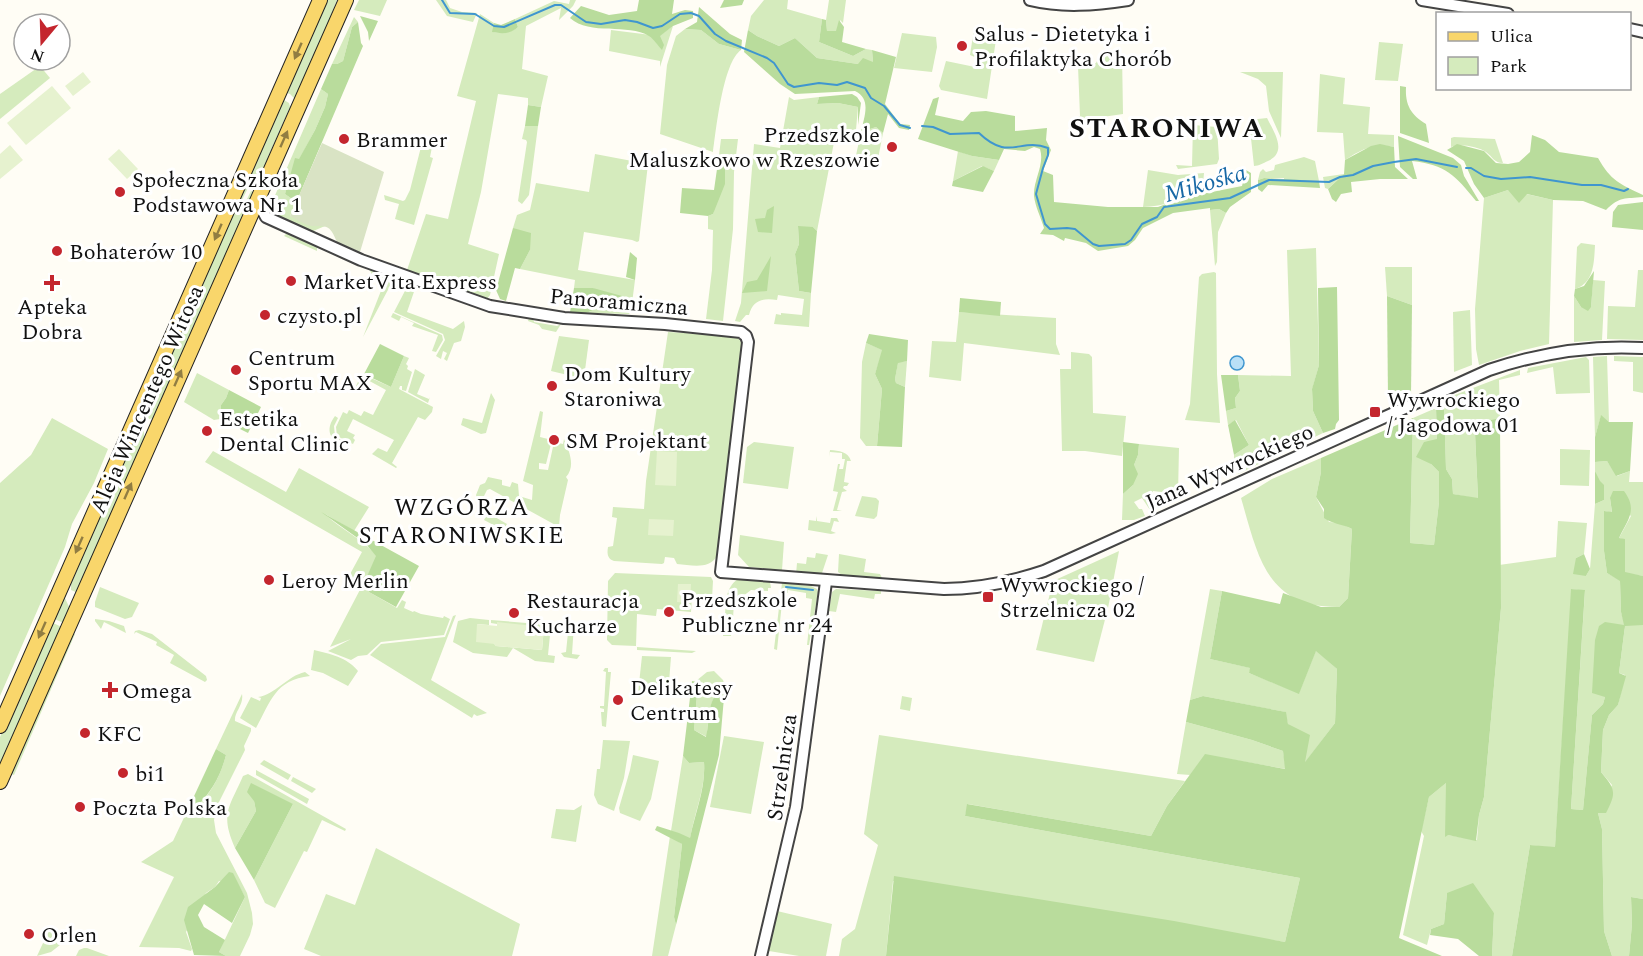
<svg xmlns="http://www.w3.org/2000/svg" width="1643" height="956" viewBox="0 0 1643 956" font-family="Spectral,serif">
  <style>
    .green { fill: #d5ebbd }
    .forest { fill: #b9dc9c }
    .cemetery { fill: #d9e3c4 }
    .pitch { fill: #e6f2cf }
    .water { fill: #b9e0f7; stroke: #3f96cf; stroke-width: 1.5 }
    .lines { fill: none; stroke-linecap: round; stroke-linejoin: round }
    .stream { stroke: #3f96cf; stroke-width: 2 }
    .minor-casing { stroke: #444; stroke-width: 14 }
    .major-casing { stroke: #222; stroke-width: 16 }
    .minor { stroke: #fff; stroke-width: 10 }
    .major { stroke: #f9d66b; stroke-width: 14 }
    .oneway { fill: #917d42 }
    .poi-dot { fill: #c4262e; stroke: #fff; stroke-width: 2 }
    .labels { text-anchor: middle; stroke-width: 6; stroke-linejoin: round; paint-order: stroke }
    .poi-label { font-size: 22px; fill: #111; stroke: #fff; text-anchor: start }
    .street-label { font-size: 22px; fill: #111; stroke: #fff }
    .water-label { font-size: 24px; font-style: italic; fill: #1768a6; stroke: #fff }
    .neighbourhood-label { font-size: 24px; letter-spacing: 1.5px; fill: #111; stroke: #fff }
    .district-label { font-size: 28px; font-weight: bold; letter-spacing: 1.5px; fill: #111; stroke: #fff }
  </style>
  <rect width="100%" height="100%" fill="#fffdf5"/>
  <g class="green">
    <path d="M325,0H337L297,101L290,94L284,92Z"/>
    <path d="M359,0H387L380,16L354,10Z"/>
    <path d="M436,0H446L450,8L462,12L477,13L473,22L447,16Z"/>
    <path d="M570,0H576L573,6L559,20L561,8L526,26L522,69L548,76L541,107L528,105V98L498,94L481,192L468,244L499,254L490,295L487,299L407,270L426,214L448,219L476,101L457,96L480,14L494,23L493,32C502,34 511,33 518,27L515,19L554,1L569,4Z"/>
    <path d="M764,0H788L787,9L822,19L819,42L853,56L866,49L872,50L873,62L858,64L817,58L795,38L779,46L757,36L748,30L751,16Z"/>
    <path d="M829,0H846L843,23L840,20L837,31H827L826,20Z"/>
    <path d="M354,17L358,22L352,27L343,61L337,64H332Z"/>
    <path d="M673,26L660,67V61L609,51L611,30L659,36Z"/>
    <path d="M685,29L701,30L719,44L741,50C723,62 716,130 713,152L660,134L667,65L676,36Z"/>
    <path d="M974,29L997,33L987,99L941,90L939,86L946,61L975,67L977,58L970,55Z"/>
    <path d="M902,33L936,37L937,47L932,72L894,68Z"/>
    <path d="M1379,42L1403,44L1398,81L1375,80Z"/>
    <path d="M1122,53L1123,114L1082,120L1077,117L1080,116L1078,66L1096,63L1101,54Z"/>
    <path d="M40,66L50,78L0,119V94Z"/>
    <path d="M1240,72H1283L1281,138L1269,111L1266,86L1258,79Z"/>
    <path d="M1320,74L1345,78L1343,104L1370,107L1368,134L1394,135V147C1374,143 1362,149 1345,160L1343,133L1317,132Z"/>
    <path d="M321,89L328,94L325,107L315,130L299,160L296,159L285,194L292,199L299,196L290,216L325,226L311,232L273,214L270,211V207Z"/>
    <path d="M789,97L794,100L819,97L817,104L838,103L858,107L855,141L835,137L817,231L813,227H798L799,244L795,254L799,291L811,293L809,327L774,324L776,314L781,315V313L802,315L804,299L778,295L777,300C762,298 753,300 749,315H746L740,322L735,321L741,303L754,144L780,148Z"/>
    <path d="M284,100L289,103L290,107L268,157L257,189L249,186L240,204L236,203L281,102Z"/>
    <path d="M1267,118C1274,132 1288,152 1268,161C1263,163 1259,166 1254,166L1249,120Z"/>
    <path d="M1193,125L1217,127L1219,159L1217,164L1178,169L1176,165L1192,166Z"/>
    <path d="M525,126H538L529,195L522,204L518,201L527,142L526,140L522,139Z"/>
    <path d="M876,127L883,133L877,164L855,160L861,132Z"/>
    <path d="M1454,137L1495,139L1503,163C1494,163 1493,157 1486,152C1478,147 1460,143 1451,147V138Z"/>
    <path d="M423,139L433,142L430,157L433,158L414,225L395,219L399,204L385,200L384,195L403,201L405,200L410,190Z"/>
    <path d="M721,139H738L734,172L733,229L723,321L706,319L712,270L713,230L708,229V216L713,214L725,154L719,155Z"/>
    <path d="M958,151L972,156L999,160L994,171L982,166L953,181Z"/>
    <path d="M595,154L648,164L639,241L637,242L632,240L584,232L578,270L635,280L631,311L629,314L586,313L596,309L621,308L593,288H574L575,280L520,269L530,250L513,228L517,215L530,210L536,183L589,192Z"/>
    <path d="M1304,157L1315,161L1319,181L1284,180V178H1264L1258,180L1260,172L1263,169L1266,172L1274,170L1275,165Z"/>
    <path d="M1148,170L1178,175L1204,173L1202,195C1182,198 1163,207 1143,207Z"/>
    <path d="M1344,174L1328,189L1325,188L1323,177Z"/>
    <path d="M1508,190L1553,200L1549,344L1520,351L1479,365L1476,349L1475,309L1484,198Z"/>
    <path d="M251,191L256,193L155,418L149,419L147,417V411L164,372L176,338L234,206L242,209Z"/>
    <path d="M1219,209L1226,213L1218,232L1217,262L1215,266L1210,210Z"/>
    <path d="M289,231L317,245V251L284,236Z"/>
    <path d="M1581,243L1595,245C1594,263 1594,283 1575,289L1577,247Z"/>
    <path d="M1316,248L1319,365L1312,390L1313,411L1323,433L1238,474L1234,461V455L1249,445L1236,420L1228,425L1226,411L1236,408L1235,398L1240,391L1238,375L1291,376L1287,250Z"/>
    <path d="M368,266L387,274L393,280H391L390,286L363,337L384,283V280L372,275Z"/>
    <path d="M1385,267H1412V305L1387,296Z"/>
    <path d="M1638,270H1643V340L1607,339L1608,306L1635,307Z"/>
    <path d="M1214,272L1216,273L1217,374L1220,423L1185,420L1190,404L1199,277L1202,274Z"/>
    <path d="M1593,280L1605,281L1602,340L1574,342V296L1581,307H1591Z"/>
    <path d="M413,285L416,286L407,312L453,329L464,321L465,327L461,341L454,343L447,361L444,359L447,353L443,351L441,359L436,356L445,340L443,334L394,312L407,287Z"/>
    <path d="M1470,310L1472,365L1454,372L1453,312Z"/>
    <path d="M959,312L1056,318V344L1060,355L964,343L961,381L929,377L932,341L956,342Z"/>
    <path d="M393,313L442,335L443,340L436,352L432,351L438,335L412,326L414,323L401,317L399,321L391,317Z"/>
    <path d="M529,318L533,319L534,322L557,326L561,324L556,332L542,329L539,325L528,321Z"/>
    <path d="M668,332L737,336L743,345L717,556C709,570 691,565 677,564L674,558L665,557L664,563L662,564L614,561C607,559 607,553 608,547L613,546L617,518L612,517L613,507L644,509L646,481Z"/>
    <path d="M559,336L589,340L585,370L576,377L551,371Z"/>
    <path d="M866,343L883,350L875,374L882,389L877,446H866L860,438L862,362Z"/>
    <path d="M1071,352L1089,354L1092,357L1093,413L1126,416L1122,456L1085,451H1062L1060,369H1071Z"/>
    <path d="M404,356L409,358L406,364L408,366L407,369L412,372L406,391L402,390V386H400L399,389L433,407L432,412L425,420L418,417L392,463L397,467L396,468L372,454L378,448L387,452L394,440L353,419L347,431L355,435L353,438L355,440L353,444L337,436L336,427L343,412L347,414L349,410L361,416L364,411L373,415L386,390L364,378L356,393L353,392L362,374L391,387Z"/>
    <path d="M1607,356L1609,422L1601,416L1595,437L1593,357Z"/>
    <path d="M1614,356L1643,357V393L1633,391V362L1614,361Z"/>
    <path d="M1586,357L1589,360L1590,393L1556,394L1553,367L1527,373L1528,368Z"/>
    <path d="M907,361L905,387L896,383L895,379L898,362Z"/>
    <path d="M415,369L425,375L417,394L429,399L430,397L428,403L408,392Z"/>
    <path d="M1520,370V375L1499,380L1500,418L1492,421L1475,433L1478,499L1453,494L1452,479L1446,469L1444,405L1452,396Z"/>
    <path d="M197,373L229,390L226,398L221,405L220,419L214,420L184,402Z"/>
    <path d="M491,393L495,400L486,433L481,434L461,425L463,418L482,423Z"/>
    <path d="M1436,408L1437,439L1431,464L1439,472V502L1434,545L1410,543L1413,418Z"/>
    <path d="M540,411L543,412L540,437L552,440L546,464L539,463V469L548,470L554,442L563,444L564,439C569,451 576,466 566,477L568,480L560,515L559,527L490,489L487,490L479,506L476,495L480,485L485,483L488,477L502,480V485L510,487L512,482L518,484L519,496L532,500L533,485L523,481Z"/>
    <path d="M335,416L338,418L334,426L335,437L344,441L342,445C328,439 326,428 335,416Z"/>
    <path d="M52,418L108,449L94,483L72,524L65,547L0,696V483L31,455Z"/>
    <path d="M138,430L144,431V438C121,489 101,542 78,593L71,590V584C94,532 113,480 138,430Z"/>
    <path d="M754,442L794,447L788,489L743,483L747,447Z"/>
    <path d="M1139,444L1179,448L1178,494L1153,491L1150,510L1142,498L1134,502L1139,509H1142L1145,516L1134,520H1122L1123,494L1133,485L1134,465L1138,455Z"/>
    <path d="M1560,449L1590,450L1589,486L1560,485Z"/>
    <path d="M830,450C839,451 848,451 851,461H847L844,482L849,483L847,486H844L843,488L847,491L842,492L837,510L842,511H833L838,492L833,491L838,464H840L839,469H843L845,459H842V453L830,452L829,457Z"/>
    <path d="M213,451L286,492L299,468L369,507L354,531L325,514C341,530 362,538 377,556L364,583L369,592L397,608L402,600L406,602L404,608L413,612L414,611L421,614L443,618L444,616L450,619L444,635L381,642L367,655L358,656L351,660L328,651L351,639L330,647L363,584L349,576L362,552L205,462Z"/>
    <path d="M1321,458V472L1316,497L1329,522L1340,523L1352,529L1348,598L1339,607C1266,608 1258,556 1241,498L1272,479Z"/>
    <path d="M1607,461L1617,476L1630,471L1629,482H1643V576L1624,573L1625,540L1619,538L1631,516L1610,498L1612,513L1605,511L1604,551L1607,573L1620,580L1621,612L1625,625H1643V899L1631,897L1632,924L1629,956H1612L1604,931L1602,829L1598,813L1612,785L1601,772L1603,730L1609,715L1618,705L1625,675L1619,673L1625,626L1605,697L1603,704L1592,715L1583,810L1571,809L1585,591L1572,589L1555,848L1530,845L1512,956H1492L1494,913L1447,893L1444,924L1431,929L1427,945L1403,935L1424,836L1421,831L1429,797L1447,782L1448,835L1477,840L1479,815L1484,797L1501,608L1499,565L1556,557L1558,521L1587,523L1584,554L1576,558L1586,576L1590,569L1595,504L1604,500L1595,471V462Z"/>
    <path d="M862,496L876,498L879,501L877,516L874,519L855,516Z"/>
    <path d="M488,513L507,524L503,530L484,520Z"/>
    <path d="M816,516L817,521L830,523L831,518H837L839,522L834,521L831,531L836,533L831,534L808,530L809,520L816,521Z"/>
    <path d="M740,535L784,542L782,570L749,567L738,555Z"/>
    <path d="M1119,551L1108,608L1094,662L1036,650L1053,581Z"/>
    <path d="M816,553L828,555L822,573L820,574H796L797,563L806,564L807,557L815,558Z"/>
    <path d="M839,554L866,559L864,572L880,574L882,578L842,575L838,572Z"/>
    <path d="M615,573L711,577L713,581L712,599L705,601V596H692L691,612L657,609L656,616L637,614L636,646L612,645L607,640L608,581Z"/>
    <path d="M738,579L770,582L771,588H768V591L751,590L734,603L733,618L725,617C726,602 725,588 738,579Z"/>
    <path d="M782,583L811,586L817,589L818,592L809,645H807L812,599L806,598V593L788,590V593H783L777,650L774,649Z"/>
    <path d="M100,587L139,603L132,617L125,619L95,607V602Z"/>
    <path d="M836,589L881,591V594H875L874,599L840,594L836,612L829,611L832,592Z"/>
    <path d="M1210,589L1222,591L1210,659L1251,668L1249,673L1299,693L1316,650L1337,669L1335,723L1304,764L1288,724L1285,712L1203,696L1190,700Z"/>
    <path d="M64,596L71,611L66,624L52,618Z"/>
    <path d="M456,615L431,680L487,713L477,716L474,714L472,718L370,655L381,644L445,637L453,616Z"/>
    <path d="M470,618L489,620V625L477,624L496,646L542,650L544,627L497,624L491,623V620L551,625L548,655L555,656L554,663L535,661L513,648L507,657L473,653L453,642L458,621Z"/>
    <path d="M95,619L109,621L124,626L126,633L104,622L101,629L95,621Z"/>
    <path d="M724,619L733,620L731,636H723Z"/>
    <path d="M51,622L64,628L0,773V737Z"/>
    <path d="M569,623L574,624L572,654L580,655L577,659L564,657L561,653L566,652Z"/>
    <path d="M139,630L152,634L206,676L207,680L205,682L170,663L174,655L156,645L157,642L136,632L134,634L135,631Z"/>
    <path d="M73,633L75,634L14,775L11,774Z"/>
    <path d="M637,647L696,651L692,653L637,650Z"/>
    <path d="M314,650C330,654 347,657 358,671L348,686L323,673L311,670Z"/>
    <path d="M642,656L671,657L668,695L638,693Z"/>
    <path d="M605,668H608V672H611L606,727L602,726L601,712H604V709L600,708V706H604L606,672L603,671Z"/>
    <path d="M714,671L723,680L725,686C707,699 709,717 707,737L694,730L698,682L696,681L707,672Z"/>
    <path d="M305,672L310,676C275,680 271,701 256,728L240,718L251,697L260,701L261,698L258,697C275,695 287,676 305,672Z"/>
    <path d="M242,694C244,705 234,712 235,721L251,728V731L244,746L245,750L217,806L214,820L216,833L247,893L252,913L253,924L250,935L240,956H226L219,952L245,897L240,888L219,881L215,887L206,893L186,932L192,949L191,951L179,948L139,947L174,877L141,862L173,841L189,807L197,808C212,790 220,778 226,755L216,749Z"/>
    <path d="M902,696L912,698L910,711L900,709Z"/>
    <path d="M1186,722L1252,740L1283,751L1286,769L1205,755L1190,775L1177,774Z"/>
    <path d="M879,735L1185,781L1167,806L1151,836L968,804L965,816L1300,878L1285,942L893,881L886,956H839L842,939L855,929L878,845L864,834Z"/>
    <path d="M724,736L764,742L751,814L710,807Z"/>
    <path d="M603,740L630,741L624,778L614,811L598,804L594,795L597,769H600Z"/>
    <path d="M633,755L659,761L651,799L640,821L620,813L619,808L630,770Z"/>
    <path d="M683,756L689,763L704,762C706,788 694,813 690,839L671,831Z"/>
    <path d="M264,760L291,775L288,780L260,764Z"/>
    <path d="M256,770L309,799L307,804L256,775Z"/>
    <path d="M248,774L346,829L345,831L322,820L307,852L304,851L302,855L275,908L265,903L254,880L293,804L254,801L256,811L235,848C220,814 229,808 243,776Z"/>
    <path d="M293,777L316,789L312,793L291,781Z"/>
    <path d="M582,805L576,842L551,838L556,809L574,810Z"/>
    <path d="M670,836L682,844L674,917L676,925L668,956H652Z"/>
    <path d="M376,848L520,924L512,956H321L304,949L326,894L355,905Z"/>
    <path d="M777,911L832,924L826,956H799L769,951Z"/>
    <path d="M49,930L59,933L60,945L51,952L37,956Z"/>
    <path d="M84,948H87L109,956H76L79,950Z"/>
  </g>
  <g class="forest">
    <path d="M639,0H674L672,14L685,10L693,11V18L673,26L660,36L664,45L662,50C658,46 654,39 649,36C628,23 590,36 570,18L581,6L609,15L637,11Z"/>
    <path d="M724,0H744L742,5L720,8Z"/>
    <path d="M699,7L730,34L742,40L741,50L719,44L701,30L685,29L697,22Z"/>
    <path d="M360,16L378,21L369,41L368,32Z"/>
    <path d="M515,19L518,27C511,34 502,34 492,32L494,23L501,25Z"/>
    <path d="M822,19L826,20L827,31H836L839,20L844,27L842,42L866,49L853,56L819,42Z"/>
    <path d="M358,22L361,43L363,46L299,196L292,199L285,194L295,158L299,159L315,130L325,107L328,94L321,89L332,64H337L343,61L352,27Z"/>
    <path d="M748,30L757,36L779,46L795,38L817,58L858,64L863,58L873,62L872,50L896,57L885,104L900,124L910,125L909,130L899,128L888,114L883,133L876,127L861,132C864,117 872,99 855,91L795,94L780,84L744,52Z"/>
    <path d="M1400,86L1406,87C1405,105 1411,115 1426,124L1429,143L1400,133Z"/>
    <path d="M852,94L857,97L861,103L858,125V107L838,103L817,104L819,97Z"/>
    <path d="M939,97L935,115L963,121L971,112L986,111L1015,116V131L1047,128L1046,140L1051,150L1043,171L1053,175L1054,202L1108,207H1158L1182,198L1242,186L1246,170L1251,173V192L1230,207L1226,213L1219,209L1210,210V208L1173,213L1143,228L1135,240L1128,246L1098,251L1086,243L1065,238L1064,241L1053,235L1040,234L1044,228C1041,218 1035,206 1034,196C1033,180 1045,165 1040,149L1034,147L1025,151L1004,149L999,160L972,156L918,139L933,99Z"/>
    <path d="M528,105L541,107L538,126H525Z"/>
    <path d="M1532,135L1545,140L1559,152L1598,158C1611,181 1620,184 1643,195V197C1625,199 1620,196 1606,210L1583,201L1553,200L1527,194L1519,203L1508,190L1484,198L1474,184L1464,161L1447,150L1457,144L1484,151L1496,163L1508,164L1519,162L1530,152Z"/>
    <path d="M1398,136L1453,158L1461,165L1464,176L1479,201H1476C1455,175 1446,165 1412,161L1417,179H1413L1400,167Z"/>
    <path d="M1380,144L1394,147L1395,167L1408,179H1380L1351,182L1352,192L1341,194L1336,202L1332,199L1328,189L1344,174L1345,160L1371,146Z"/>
    <path d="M725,154V184L713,214L708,216L680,213L682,188L714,190L719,155Z"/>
    <path d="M983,166L994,171L983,192L952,186L953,181Z"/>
    <path d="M1264,178L1319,181L1320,188L1268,185L1262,192L1258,189V180Z"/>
    <path d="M1643,202V230L1612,227L1613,212L1618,205Z"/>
    <path d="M774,206L772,233L758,232L755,219L765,218L767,210Z"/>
    <path d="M798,226L813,227L817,231L811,293L799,291L795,254L799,244Z"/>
    <path d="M513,228L531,233L530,250L520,269L515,268L506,301L500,299L496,290Z"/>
    <path d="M630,252L637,258L635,280L626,277Z"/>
    <path d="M771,256L767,291L742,293L747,282L757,280Z"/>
    <path d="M1594,271L1591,307L1588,311L1581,307L1574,296L1575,289L1584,286Z"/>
    <path d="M1337,287L1339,420L1336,424L1335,429L1323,433L1313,411L1312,389L1319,365L1318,288Z"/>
    <path d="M574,288H593L622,296L624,300L622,308L596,309L586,313L570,312Z"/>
    <path d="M1387,296L1412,305L1411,396L1388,399Z"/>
    <path d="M960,298L1001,302L1000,316L959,312Z"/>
    <path d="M869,334L908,340L907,361L898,363L895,379L896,383L905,387L902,447L877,446L882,389L875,374L882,350L866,343Z"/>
    <path d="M380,344L404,356L391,387L364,374Z"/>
    <path d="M1221,375H1238L1240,391L1235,398L1236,408L1226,411Z"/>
    <path d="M229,390L261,407L248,433L220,419L221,405L226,398Z"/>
    <path d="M1444,405L1446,469L1452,479L1453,494L1478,498L1475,433L1479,423L1500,418L1501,608L1484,797L1479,815L1476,841L1448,835L1445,837L1446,783L1429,797L1399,938L1442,956H886L894,876L1174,921L1285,942L1300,878L965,816L967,804L1151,836L1167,806L1205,754L1285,769L1283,751L1252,740L1186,722L1190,700L1203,696L1286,712L1288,724L1310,735L1305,762L1335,723L1337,669L1316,651L1299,694L1249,673L1250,668L1210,659L1222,591L1280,604L1283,593L1321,607H1339L1348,598L1352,529C1343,524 1332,524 1324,518V509L1316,497L1321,472V458L1413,418L1410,543L1434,545L1439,502V472L1431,464L1416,457L1424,442L1437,439L1436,408Z"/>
    <path d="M1601,415L1609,422H1633L1630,471L1616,476L1607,461L1595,462V437Z"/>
    <path d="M1235,420L1249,445L1234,455L1228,425Z"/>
    <path d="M1123,442L1139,444L1138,455L1134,465L1138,474L1133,485L1123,494Z"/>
    <path d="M1595,471L1600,481L1604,485V500L1595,504Z"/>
    <path d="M1613,491H1624C1638,510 1628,519 1619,538L1625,539V572L1643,576V625L1625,626L1619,673L1626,676L1618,705L1609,715L1603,730L1601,772C1615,789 1617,792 1606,813H1598L1602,829L1604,931L1612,956H1512L1530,845L1555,847L1571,589L1585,590L1571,809L1583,810L1592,715L1603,704L1605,697L1592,693L1595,640L1599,626L1605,622L1624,625L1621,612L1620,581L1607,573L1604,551V511L1612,512L1610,498Z"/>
    <path d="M321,512L419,566L396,607L369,592L364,583L376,556L366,544Z"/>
    <path d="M1584,554L1590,569L1586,576L1573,574L1576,558Z"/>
    <path d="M692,681L698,682L694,730L706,737C711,717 705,700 725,686L719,755L676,925L674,917L682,844L655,830L657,826L679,833L690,838C695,813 706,788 704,762L689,763L683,756Z"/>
    <path d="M216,749L226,755C220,778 212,790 196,808L189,807Z"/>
    <path d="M251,783L293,804L254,880L235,848L256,811L254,801L247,792Z"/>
    <path d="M229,872L233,873L245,897L232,923L204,904L198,915L204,927L225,940L219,952L226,956L194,955L184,920L188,907L215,887Z"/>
    <path d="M1473,883L1494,913L1492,956H1479L1458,939L1430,935L1431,929L1444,924L1447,893Z"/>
    <path d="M1631,897L1643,899V956H1629L1632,924Z"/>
  </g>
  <path class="cemetery" d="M322,143L384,172L360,252L337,242C330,226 329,226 312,226C305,225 296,219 290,216Z"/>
  <g class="pitch">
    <path d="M83,72L91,82L73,96L65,86Z"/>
    <path d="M52,86L71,108L26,145L7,123Z"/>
    <path d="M10,145L23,160L0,179V154Z"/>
    <path d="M119,149L138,169L127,179L108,159Z"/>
    <path d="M657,451L677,452L676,486L655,485Z"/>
    <path d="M649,519L674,520L673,536L648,535Z"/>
    <path d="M678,584H691L690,603L677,602Z"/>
    <path d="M497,622L544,627L542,650L495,646V644L476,642L477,624L497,626Z"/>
  </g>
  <circle class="water" cx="1237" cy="363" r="7"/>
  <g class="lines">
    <g class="stream">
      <path d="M442,0L450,13L475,14L494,26L504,27L555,5H561L586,22L601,24L625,20L637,22L653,28L662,26L680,14L691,13L699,16L715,34L726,41L767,58L774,63L788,84L794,87L819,83L837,85L847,82L865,88L871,98L884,106L900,125L910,128"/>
      <path d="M922,126L933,127L950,134L979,133C1009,162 1020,137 1048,148V155L1043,168L1036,194L1045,224L1050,229L1067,228L1075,229L1093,244L1099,246L1125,244L1131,240L1142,224L1157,217L1164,207L1230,198L1269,180L1329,182L1340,177L1353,175L1373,166L1394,162L1416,159L1457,167"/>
      <path d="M1466,168H1471L1484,176L1501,179L1530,177L1582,185H1601L1624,191L1628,189"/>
      <path d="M786,587L813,590"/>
    </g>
    <defs>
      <g id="minor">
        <path d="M1030,0C1063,8 1095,5 1128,0"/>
        <path d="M1422,0L1508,14"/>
        <path d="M1630,29L1643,32"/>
        <path d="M259,196L260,206L266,217L361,260L490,306L564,318L665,324L741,332L746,336L748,342L721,572L944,589C978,589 1011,582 1044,571L1489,370C1539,353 1590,345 1643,348"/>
        <path d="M761,956L796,807L826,582"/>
      </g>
      <g id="major">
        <path d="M0,726L320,0"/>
        <path d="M0,782L346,0"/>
      </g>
    </defs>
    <use href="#minor" class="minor-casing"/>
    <use href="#major" class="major-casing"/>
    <use href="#minor" class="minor"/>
    <use href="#major" class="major"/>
  </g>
  <defs><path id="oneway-solid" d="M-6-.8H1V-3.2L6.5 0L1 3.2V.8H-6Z" transform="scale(1.5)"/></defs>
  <g class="oneway">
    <use href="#oneway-solid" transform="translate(298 51) rotate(114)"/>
    <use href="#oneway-solid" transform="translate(284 139) rotate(-66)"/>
    <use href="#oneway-solid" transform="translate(218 232) rotate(114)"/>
    <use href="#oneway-solid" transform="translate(178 378) rotate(-66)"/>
    <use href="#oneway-solid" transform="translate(128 491) rotate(-66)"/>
    <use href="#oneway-solid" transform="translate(79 545) rotate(114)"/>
    <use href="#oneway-solid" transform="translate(42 630) rotate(114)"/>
  </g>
  <g class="poi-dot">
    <circle cx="962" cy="46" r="6"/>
    <circle cx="344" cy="139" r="6"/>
    <circle cx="892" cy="147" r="6"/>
    <circle cx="120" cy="192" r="6"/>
    <circle cx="57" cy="251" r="6"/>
    <circle cx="291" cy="281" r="6"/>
    <path d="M49 274h6v6h6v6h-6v6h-6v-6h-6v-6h6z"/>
    <circle cx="265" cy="315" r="6"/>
    <circle cx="236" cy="370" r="6"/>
    <circle cx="552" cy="386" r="6"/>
    <rect x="1369" y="406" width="12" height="12" rx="3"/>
    <circle cx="207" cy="431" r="6"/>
    <circle cx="554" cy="440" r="6"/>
    <circle cx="269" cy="580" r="6"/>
    <rect x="982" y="591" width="12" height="12" rx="3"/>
    <circle cx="669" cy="612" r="6"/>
    <circle cx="514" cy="613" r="6"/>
    <path d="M107 681h6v6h6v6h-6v6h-6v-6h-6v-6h6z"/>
    <circle cx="618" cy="700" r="6"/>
    <circle cx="85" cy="733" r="6"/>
    <circle cx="123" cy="773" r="6"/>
    <circle cx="80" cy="807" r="6"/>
    <circle cx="29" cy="934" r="6"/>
  </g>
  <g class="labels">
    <g class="poi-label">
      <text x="974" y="41">Salus - Dietetyka i<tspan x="974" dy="25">Profilaktyka Chorób</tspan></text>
      <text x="880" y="142" text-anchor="end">Przedszkole<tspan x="880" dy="25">Maluszkowo w Rzeszowie</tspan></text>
      <text x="356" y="147">Brammer</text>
      <text x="132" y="187">Społeczna Szkoła<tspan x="132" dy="25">Podstawowa Nr 1</tspan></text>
      <text x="69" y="259">Bohaterów 10</text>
      <text x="303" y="289">MarketVita Express</text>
      <text x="52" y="314" text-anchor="middle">Apteka<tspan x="52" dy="25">Dobra</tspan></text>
      <text x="277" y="323">czysto.pl</text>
      <text x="248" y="365">Centrum<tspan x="248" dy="25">Sportu MAX</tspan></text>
      <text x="564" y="381">Dom Kultury<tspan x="564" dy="25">Staroniwa</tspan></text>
      <text x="1387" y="407">Wywrockiego<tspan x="1387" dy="25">/ Jagodowa 01</tspan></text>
      <text x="219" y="426">Estetika<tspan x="219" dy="25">Dental Clinic</tspan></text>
      <text x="566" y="448">SM Projektant</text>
      <text x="281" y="588">Leroy Merlin</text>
      <text x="1000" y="592">Wywrockiego /<tspan x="1000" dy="25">Strzelnicza 02</tspan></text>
      <text x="681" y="607">Przedszkole<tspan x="681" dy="25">Publiczne nr 24</tspan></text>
      <text x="526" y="608">Restauracja<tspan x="526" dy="25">Kucharze</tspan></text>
      <text x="630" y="695">Delikatesy<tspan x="630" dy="25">Centrum</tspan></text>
      <text x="122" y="698">Omega</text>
      <text x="97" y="741">KFC</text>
      <text x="135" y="781">bi1</text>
      <text x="92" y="815">Poczta Polska</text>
      <text x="41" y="942">Orlen</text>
    </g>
    <g class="street-label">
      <text transform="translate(619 301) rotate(5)" y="8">Panoramiczna</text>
      <text transform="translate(146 399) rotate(-66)" y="8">Aleja Wincentego Witosa</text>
      <text transform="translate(1229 466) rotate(-24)" y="8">Jana Wywrockiego</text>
      <text transform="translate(781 767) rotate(-82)" y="8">Strzelnicza</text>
    </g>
    <g class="water-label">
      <text transform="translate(1205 183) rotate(-16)" y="8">Mikośka</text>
    </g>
    <g class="neighbourhood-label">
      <text x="462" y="515">WZGÓRZA<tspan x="462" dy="28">STARONIWSKIE</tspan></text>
    </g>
    <g class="district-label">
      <text x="1167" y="137">STARONIWA</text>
    </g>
  </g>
  <rect x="1436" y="12" width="195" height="78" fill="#ffffff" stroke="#a0a0a0" stroke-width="1.5"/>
  <rect x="1448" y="32" width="30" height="9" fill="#f9d66b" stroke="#a0a0a0" stroke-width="1.5"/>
  <text x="1490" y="42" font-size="18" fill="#111111">Ulica</text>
  <rect x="1448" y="57" width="30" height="18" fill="#d5ebbd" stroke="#a0a0a0" stroke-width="1.5"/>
  <text x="1490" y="72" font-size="18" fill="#111111">Park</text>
  <g transform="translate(42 42) rotate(199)"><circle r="28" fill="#ffffff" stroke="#a0a0a0" stroke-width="1.5"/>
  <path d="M0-4.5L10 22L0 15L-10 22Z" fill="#c4262e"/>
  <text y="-9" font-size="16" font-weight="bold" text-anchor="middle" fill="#111111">N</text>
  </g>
</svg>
